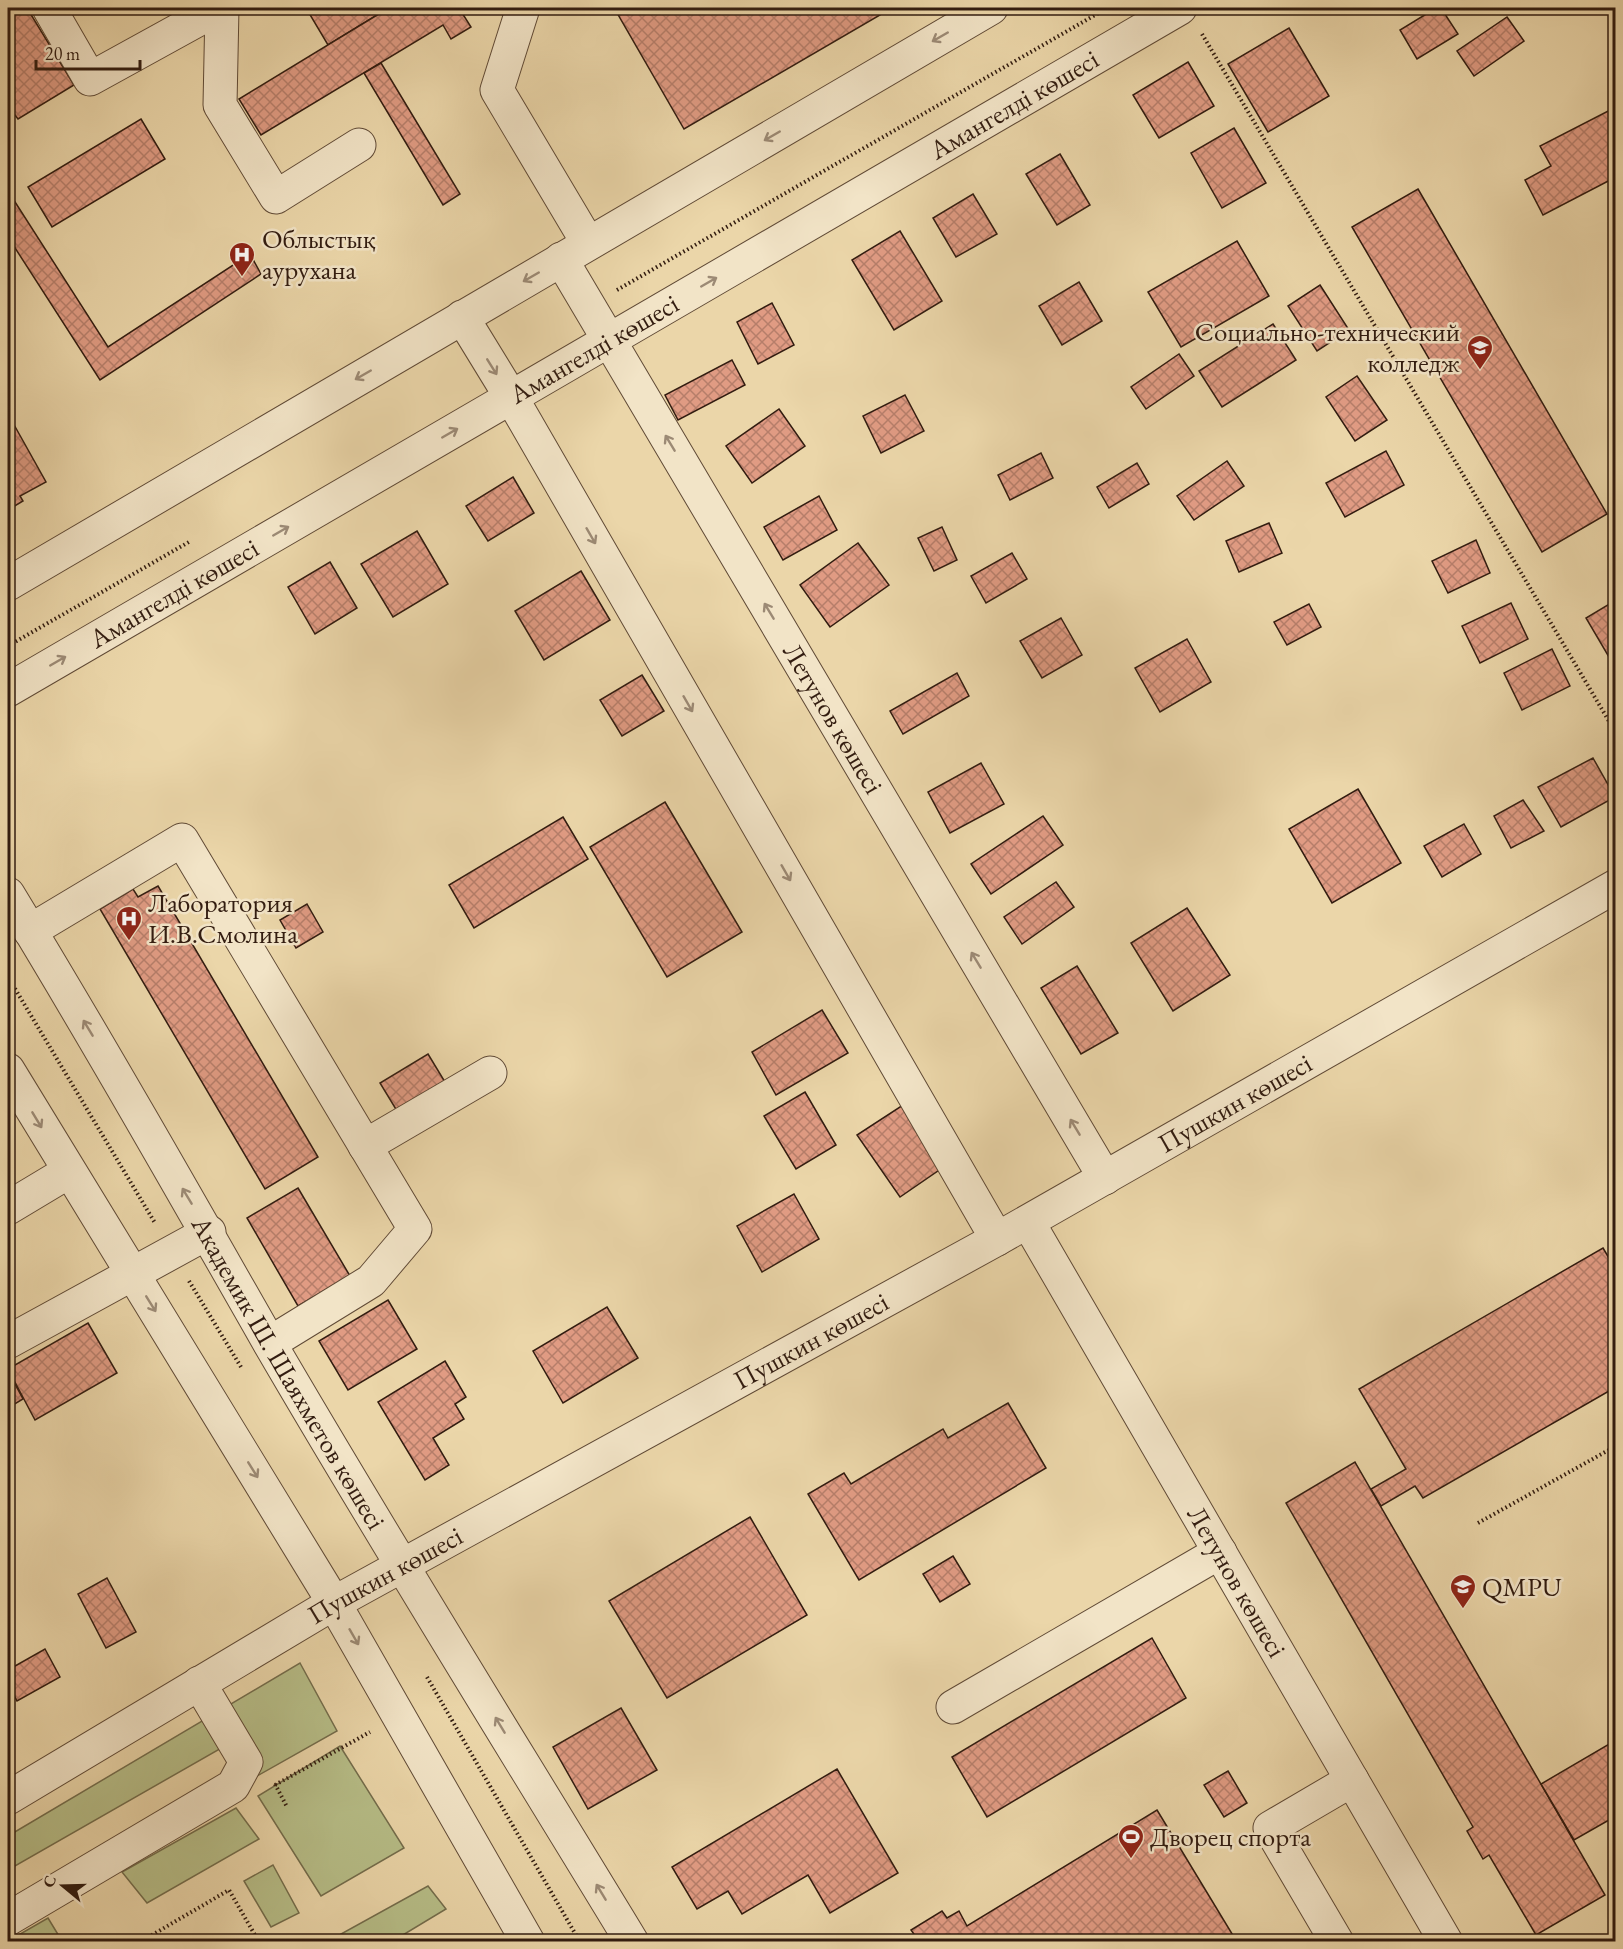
<svg xmlns="http://www.w3.org/2000/svg" width="1623" height="1949" viewBox="0 0 1623 1949" font-family="'EB Garamond',serif">
  <style>
    .grass { fill: #b7be88; stroke: #746d4c; stroke-width: 1.5 }
    .building { fill: url(#building-cross-hatch); stroke: #321c10; stroke-width: 1.5 }
    .lines { fill: none; stroke-linecap: round; stroke-linejoin: round }
    .minor-casing { stroke: #604a36; stroke-width: 35 }
    .path { stroke: #321c10; stroke-width: 4; stroke-dasharray: 1.5 3; stroke-linecap: butt }
    .minor { stroke: #f2e4c7; stroke-width: 33 }
    .oneway { stroke: #9c8a75 }
    .labels { text-anchor: middle; stroke-width: 5; stroke-linejoin: round; paint-order: stroke }
    .street-label { font-size: 27px; fill: #321c10; stroke: #f2e4c7 }
    .poi-label { font-size: 27px; fill: #321c10; stroke: #f2e4c7; text-anchor: start }
  </style>
  <defs>
    <pattern id="building-cross-hatch" width="8" height="8" patternUnits="userSpaceOnUse" patternTransform="scale(1.5)"><rect width="8" height="8" fill="#e09b83"/><path d="M0 0l8 8M0 8l8-8" fill="none" stroke="#b67e6a"/></pattern>
  </defs>
  <rect width="100%" height="100%" fill="#ebd6a9"/>
  <filter id="stains"><feTurbulence type="fractalNoise" baseFrequency=".00333" numOctaves="4"/><feColorMatrix values="0 0 0 0 .2 0 0 0 0 .09 0 0 0 0 .02 0 0 0 .5 -.17"/></filter>
  <radialGradient id="worn" r=".72"><stop offset=".6" stop-color="#630" stop-opacity="0"/><stop offset="1" stop-color="#630" stop-opacity=".3"/></radialGradient>
  <g class="grass">
    <path d="M300,1663L337,1731L250,1780L230,1743L8,1870V1836Z"/>
    <path d="M340,1746L404,1848L321,1896L258,1796Z"/>
    <path d="M236,1808L259,1839L147,1903L122,1872Z"/>
    <path d="M273,1865L299,1913L271,1927L244,1881Z"/>
    <path d="M428,1886L446,1909L393,1941H346L341,1934Z"/>
    <path d="M48,1918L62,1941H8Z"/>
  </g>
  <g class="building">
    <path d="M8,8H27L74,85L18,119L8,106Z"/>
    <path d="M306,8H386L387,9L328,45Z"/>
    <path d="M386,8H459L471,27L451,39L443,25L261,135L239,99L387,9Z"/>
    <path d="M623,8H892L684,129L616,11Z"/>
    <path d="M1377,8H1396L1380,14Z"/>
    <path d="M1436,8H1441L1458,34L1417,59L1400,30Z"/>
    <path d="M1507,17L1524,41L1474,76L1457,51Z"/>
    <path d="M1289,28L1329,96L1268,132L1228,64Z"/>
    <path d="M1188,62L1214,106L1159,138L1133,95Z"/>
    <path d="M381,63L460,194L443,205L364,73Z"/>
    <path d="M1616,107V177L1543,215L1525,180L1551,166L1540,146Z"/>
    <path d="M141,119L165,159L52,227L28,187Z"/>
    <path d="M1234,128L1266,183L1222,208L1191,153Z"/>
    <path d="M1060,154L1090,205L1057,225L1026,174Z"/>
    <path d="M1418,189L1607,514L1542,552L1352,227Z"/>
    <path d="M8,191L108,347L250,254L261,274L100,380L8,237Z"/>
    <path d="M973,194L997,234L956,257L933,218Z"/>
    <path d="M900,231L942,301L894,330L852,260Z"/>
    <path d="M1237,241L1269,296L1181,347L1148,292Z"/>
    <path d="M1079,282L1102,321L1062,345L1039,306Z"/>
    <path d="M1320,285L1349,330L1317,351L1288,306Z"/>
    <path d="M772,303L794,345L758,364L737,322Z"/>
    <path d="M1273,324L1296,360L1222,407L1199,371Z"/>
    <path d="M1179,354L1194,376L1146,409L1131,387Z"/>
    <path d="M732,360L745,385L678,420L665,395Z"/>
    <path d="M1357,376L1387,420L1355,441L1326,397Z"/>
    <path d="M905,395L924,431L881,453L863,416Z"/>
    <path d="M779,409L805,446L752,483L726,446Z"/>
    <path d="M8,414L46,482L20,496L23,501L8,510Z"/>
    <path d="M1386,451L1404,485L1345,517L1326,483Z"/>
    <path d="M1041,453L1053,478L1010,500L998,475Z"/>
    <path d="M1227,461L1244,486L1194,520L1177,496Z"/>
    <path d="M1137,463L1149,484L1109,508L1097,487Z"/>
    <path d="M513,477L534,513L488,541L466,506Z"/>
    <path d="M819,496L837,530L783,560L764,527Z"/>
    <path d="M1269,523L1282,553L1239,572L1226,541Z"/>
    <path d="M942,527L957,560L934,571L918,538Z"/>
    <path d="M417,531L448,584L393,617L361,564Z"/>
    <path d="M1476,540L1490,573L1448,593L1432,561Z"/>
    <path d="M858,543L889,585L830,627L800,585Z"/>
    <path d="M1012,553L1027,579L986,603L971,576Z"/>
    <path d="M330,562L357,608L315,634L288,587Z"/>
    <path d="M581,571L610,620L544,660L515,611Z"/>
    <path d="M1616,600V669L1586,618Z"/>
    <path d="M1511,603L1528,639L1480,663L1462,626Z"/>
    <path d="M1309,604L1321,627L1287,645L1274,622Z"/>
    <path d="M1061,618L1082,655L1042,678L1020,641Z"/>
    <path d="M1187,639L1211,682L1160,712L1135,668Z"/>
    <path d="M1552,649L1570,686L1522,710L1504,673Z"/>
    <path d="M957,673L969,696L903,734L890,711Z"/>
    <path d="M642,675L664,711L622,736L600,700Z"/>
    <path d="M1593,758L1615,797L1561,827L1538,787Z"/>
    <path d="M981,763L1004,804L950,833L928,792Z"/>
    <path d="M1358,789L1401,863L1332,903L1289,829Z"/>
    <path d="M1523,800L1544,831L1511,848L1494,816Z"/>
    <path d="M665,802L742,932L667,977L590,847Z"/>
    <path d="M1043,816L1063,845L991,894L971,864Z"/>
    <path d="M563,817L588,859L474,928L449,885Z"/>
    <path d="M1464,824L1481,854L1442,877L1424,846Z"/>
    <path d="M1056,882L1074,907L1022,944L1004,917Z"/>
    <path d="M158,886L318,1157L265,1189L100,909L133,889L138,897Z"/>
    <path d="M307,904L323,932L296,948L280,920Z"/>
    <path d="M1187,908L1230,975L1173,1011L1131,943Z"/>
    <path d="M1077,966L1118,1033L1081,1054L1041,988Z"/>
    <path d="M822,1010L848,1053L776,1095L752,1052Z"/>
    <path d="M428,1054L445,1082L397,1111L380,1083Z"/>
    <path d="M805,1092L836,1145L796,1169L764,1116Z"/>
    <path d="M903,1105L945,1166L900,1197L857,1135Z"/>
    <path d="M298,1188L350,1276L298,1306L247,1218Z"/>
    <path d="M794,1194L819,1239L762,1272L737,1226Z"/>
    <path d="M1603,1248L1616,1270V1387L1423,1498L1415,1486L1381,1506L1371,1489L1406,1469L1359,1389Z"/>
    <path d="M388,1300L417,1349L348,1390L319,1341Z"/>
    <path d="M607,1307L638,1358L563,1403L533,1351Z"/>
    <path d="M88,1323L117,1373L35,1420L8,1369Z"/>
    <path d="M445,1361L466,1397L455,1404L464,1419L433,1438L449,1465L425,1480L378,1402Z"/>
    <path d="M8,1371L23,1399L8,1408Z"/>
    <path d="M1008,1403L1046,1468L859,1580L808,1494L844,1473L851,1484L943,1429L948,1438Z"/>
    <path d="M1355,1462L1605,1895L1536,1935L1489,1855L1483,1859L1467,1831L1473,1827L1286,1503Z"/>
    <path d="M750,1517L807,1615L667,1698L609,1601Z"/>
    <path d="M953,1556L970,1584L940,1602L923,1574Z"/>
    <path d="M107,1578L136,1632L106,1648L78,1594Z"/>
    <path d="M1152,1638L1186,1698L987,1817L952,1757Z"/>
    <path d="M45,1649L60,1677L17,1701L8,1683V1670Z"/>
    <path d="M621,1708L657,1770L588,1809L553,1747Z"/>
    <path d="M1616,1740V1816L1574,1840L1541,1784Z"/>
    <path d="M837,1769L898,1873L830,1913L808,1875L742,1914L728,1891L697,1909L672,1867Z"/>
    <path d="M1228,1771L1247,1803L1224,1817L1204,1785Z"/>
    <path d="M1157,1810L1237,1942H909L916,1937L911,1930L942,1911L947,1918L959,1911L967,1926Z"/>
  </g>
  <g class="lines">
    <defs>
      <g id="minor">
        <path d="M49,8L90,79L219,8"/>
        <path d="M222,8L220,105L276,197L359,145"/>
        <path d="M523,8L497,90L588,243"/>
        <path id="s1" d="M561,259L1105,1178"/>
        <path d="M462,317L511,397L997,1239"/>
        <path d="M8,584L991,8"/>
        <path id="s2" d="M8,690L1180,8"/>
        <path id="s3" d="M8,894C98,1042 184,1193 270,1344C387,1545 511,1743 632,1942"/>
        <path d="M30,931L182,840L415,1229L371,1281L270,1343"/>
        <path d="M8,1070L334,1603L528,1942"/>
        <path d="M365,1146L490,1073"/>
        <path d="M8,1208L68,1172"/>
        <path id="s4" d="M1028,1222L1446,1942"/>
        <path d="M8,1342L209,1232"/>
        <path d="M953,1707L1220,1552"/>
        <path id="s5" d="M8,1798L334,1603L997,1239L1616,886"/>
        <path d="M8,1919L233,1786L246,1762L199,1683"/>
        <path d="M1337,1942L1270,1828L1352,1780"/>
      </g>
    </defs>
    <use href="#minor" class="minor-casing"/>
    <g class="path">
      <path d="M1202,34L1616,733"/>
      <path d="M617,290L1102,11"/>
      <path d="M8,646L189,542"/>
      <path d="M8,977L155,1223"/>
      <path d="M189,1281L241,1367"/>
      <path d="M1478,1523L1616,1446"/>
      <path d="M427,1677L580,1942"/>
      <path d="M275,1784L287,1807"/>
      <path d="M275,1785L370,1732"/>
      <path d="M140,1942L229,1890L259,1942"/>
    </g>
    <use href="#minor" class="minor"/>
  </g>
  <defs><path id="oneway-shaft" d="M-6 0H5M1.5-3L5.5 0L1.5 3" fill="none" stroke-width="1.6" stroke-linecap="round" stroke-linejoin="round" transform="scale(1.5)"/></defs>
  <g class="oneway">
    <use href="#oneway-shaft" transform="translate(940 37) rotate(150)"/>
    <use href="#oneway-shaft" transform="translate(772 136) rotate(150)"/>
    <use href="#oneway-shaft" transform="translate(531 277) rotate(150)"/>
    <use href="#oneway-shaft" transform="translate(709 282) rotate(-30)"/>
    <use href="#oneway-shaft" transform="translate(492 367) rotate(58)"/>
    <use href="#oneway-shaft" transform="translate(363 375) rotate(150)"/>
    <use href="#oneway-shaft" transform="translate(450 433) rotate(-30)"/>
    <use href="#oneway-shaft" transform="translate(670 443) rotate(-121)"/>
    <use href="#oneway-shaft" transform="translate(281 531) rotate(-30)"/>
    <use href="#oneway-shaft" transform="translate(591 536) rotate(60)"/>
    <use href="#oneway-shaft" transform="translate(769 611) rotate(-121)"/>
    <use href="#oneway-shaft" transform="translate(58 661) rotate(-30)"/>
    <use href="#oneway-shaft" transform="translate(688 704) rotate(60)"/>
    <use href="#oneway-shaft" transform="translate(786 873) rotate(60)"/>
    <use href="#oneway-shaft" transform="translate(976 960) rotate(-121)"/>
    <use href="#oneway-shaft" transform="translate(88 1028) rotate(-121)"/>
    <use href="#oneway-shaft" transform="translate(37 1120) rotate(59)"/>
    <use href="#oneway-shaft" transform="translate(1075 1127) rotate(-121)"/>
    <use href="#oneway-shaft" transform="translate(187 1196) rotate(-121)"/>
    <use href="#oneway-shaft" transform="translate(151 1304) rotate(58)"/>
    <use href="#oneway-shaft" transform="translate(253 1470) rotate(58)"/>
    <use href="#oneway-shaft" transform="translate(354 1637) rotate(60)"/>
    <use href="#oneway-shaft" transform="translate(500 1725) rotate(-121)"/>
    <use href="#oneway-shaft" transform="translate(601 1892) rotate(-121)"/>
  </g>
  <defs>
    <symbol id="hospital-pin" viewBox="-11 -11 22 30"><path d="M0 17L-7.5 6A9.5 9.5 0 1 1 7.5 6Z" fill="#8f2418" stroke="#f2e4c7"/><path d="M-5-5h3v3.5h4V-5h3V5h-3V1.5h-4V5h-3Z" fill="#fff"/></symbol>
    <symbol id="university-pin" viewBox="-11 -11 22 30"><path d="M0 17L-7.5 6A9.5 9.5 0 1 1 7.5 6Z" fill="#8f2418" stroke="#f2e4c7"/><path d="M0-5L7-2L0 1L-7-2ZM-4 1L0 2.5L4 1V4Q0 6-4 4Z" fill="#fff"/></symbol>
    <symbol id="stadium-pin" viewBox="-11 -11 22 30"><path d="M0 17L-7.5 6A9.5 9.5 0 1 1 7.5 6Z" fill="#8f2418" stroke="#f2e4c7"/><path d="M0-5a6.5 5 0 1 0 0 10a6.5 5 0 1 0 0-10ZM-3.5-1.8h7v3.6h-7Z" fill="#fff"/></symbol>
  </defs>
  <g fill-rule="evenodd">
    <use href="#hospital-pin" x="227" y="240" width="30" height="40"/>
    <use href="#university-pin" x="1465" y="333" width="30" height="40"/>
    <use href="#hospital-pin" x="114" y="904" width="30" height="40"/>
    <use href="#university-pin" x="1448" y="1572" width="30" height="40"/>
    <use href="#stadium-pin" x="1116" y="1822" width="30" height="40"/>
  </g>
  <g class="labels">
    <g class="street-label">
      <text dy="9" stroke="none"><textPath href="#s2" startOffset="1164">Амангелді көшесі</textPath></text>
      <text dy="9" stroke="none"><textPath href="#s2" startOffset="678">Амангелді көшесі</textPath></text>
      <text dy="9" stroke="none"><textPath href="#s2" startOffset="192">Амангелді көшесі</textPath></text>
      <text dy="9" stroke="none"><textPath href="#s1" startOffset="534">Летунов көшесі</textPath></text>
      <text dy="9" stroke="none"><textPath href="#s5" startOffset="1410">Пушкин көшесі</textPath></text>
      <text dy="9" stroke="none"><textPath href="#s5" startOffset="924">Пушкин көшесі</textPath></text>
      <text dy="9" stroke="none"><textPath href="#s3" startOffset="555">Академик Ш. Шаяхметов көшесі</textPath></text>
      <text dy="9" stroke="none"><textPath href="#s5" startOffset="438">Пушкин көшесі</textPath></text>
      <text dy="9" stroke="none"><textPath href="#s4" startOffset="416">Летунов көшесі</textPath></text>
    </g>
    <g class="poi-label">
      <text x="262" y="248">Облыстық<tspan x="262" dy="31">аурухана</tspan></text>
      <text x="1460" y="341" text-anchor="end">Социально-технический<tspan x="1460" dy="31">колледж</tspan></text>
      <text x="148" y="912">Лаборатория<tspan x="148" dy="31">И.В.Смолина</tspan></text>
      <text x="1482" y="1596">QMPU</text>
      <text x="1150" y="1846">Дворец спорта</text>
    </g>
  </g>
  <rect width="1623" height="1949" fill="none" stroke="#ebd6a9" stroke-width="30"/>
  <rect x="9" y="9" width="1605" height="1931" fill="none" stroke="#321c10" stroke-width="3"/>
  <rect x="15" y="15" width="1593" height="1919" fill="none" stroke="#321c10" stroke-width="1.5"/>
  <g transform="translate(63 1886) rotate(289)" stroke="#f2e4c7" stroke-width="4.5" paint-order="stroke">
  <path d="M0-4.5L10 22L0 15L-10 22Z" fill="#321c10"/>
  <text y="-9" font-size="16" font-weight="bold" text-anchor="middle" fill="#321c10">С</text>
  </g>
  <path d="M36 60v9h104v-9" fill="none" stroke="#321c10" stroke-width="3"/>
  <text x="45" y="60" font-size="18" fill="#321c10" stroke="#f2e4c7" stroke-width="4.5" paint-order="stroke">20 m</text>
  <rect width="100%" height="100%" filter="url(#stains)"/>
  <rect width="100%" height="100%" fill="url(#worn)"/>
</svg>
